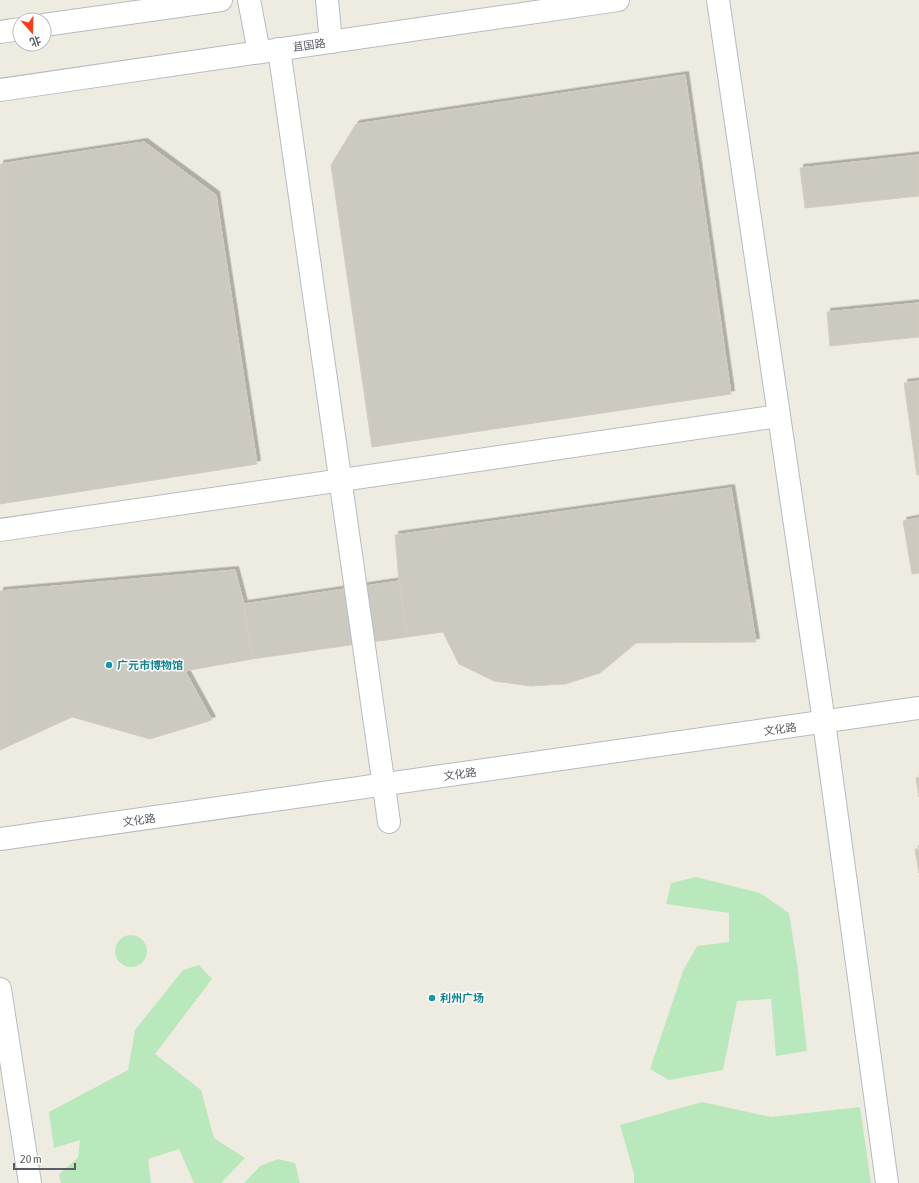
<svg xmlns="http://www.w3.org/2000/svg" width="919" height="1183" viewBox="0 0 919 1183" font-family="'Asap Condensed','Noto Sans SC',sans-serif">
  <style>
    .green { fill: #bae8bd }
    .building { fill: #cbc9c0; stroke: #d3cebe; filter: url(#shadow) }
    .lines { fill: none; stroke-linecap: round; stroke-linejoin: round }
    .street-casing { stroke: #b9bbc1; stroke-width: 24 }
    .secondary-casing { stroke: #b7bac1; stroke-width: 24 }
    .street { stroke: #fff; stroke-width: 22 }
    .secondary { stroke: #fff; stroke-width: 22 }
    .culture-dot { fill: #0f9aa8; stroke: #fff; stroke-width: 1.5 }
    .labels { text-anchor: middle; stroke-width: 3; stroke-linejoin: round; paint-order: stroke }
    .street-label { font-size: 11px; fill: #595d63; stroke: #fff }
    .culture-label { font-size: 11px; font-weight: bold; fill: #0d838f; stroke: #fff; text-anchor: start }
  </style>
  <defs>
    <filter id="shadow"><feDropShadow dx="3.5" dy="-3.5" stdDeviation="0" flood-color="#0004"/></filter>
  </defs>
  <rect width="100%" height="100%" fill="#eeece1"/>
  <g class="green">
    <path d="M696,877L760,893L789,913L797,963L807,1051L776,1056L771,999L737,1001L723,1070L669,1080L650,1069L683,971L697,946L729,942V913L666,904L671,883Z"/>
    <circle cx="131" cy="951" r="16"/>
    <path d="M199,965L212,979L155,1054L201,1090L214,1138L245,1158L221,1183H194L179,1149L148,1159L151,1183H61L59,1174L78,1158L80,1140L54,1148L49,1112L128,1070L135,1030L183,970Z"/>
    <path d="M702,1102L771,1117L860,1107L871,1183H634V1174L620,1125Z"/>
    <path d="M278,1159L295,1163L300,1183H244L260,1166Z"/>
  </g>
  <g class="building">
    <path d="M685,75L731,394L372,447L331,165L356,124Z"/>
    <path d="M144,142L216,195L257,464L0,504V164Z"/>
    <path d="M919,155V196L805,208L800,168Z"/>
    <path d="M919,303V337L830,346L827,312Z"/>
    <path d="M919,381V475H917L904,383Z"/>
    <path d="M731,488L756,642L636,643L600,673L565,684L531,686L494,681L459,664L443,632L407,637L399,581L395,535Z"/>
    <path d="M919,518V573L912,574L903,521Z"/>
    <path d="M235,570L244,604L252,659L185,671L212,720L150,739L72,717L0,750V591Z"/>
    <path d="M399,581L407,637L252,659L244,604Z"/>
    <path d="M919,777V797L916,778Z"/>
    <path d="M915,849H919V873Z"/>
  </g>
  <g class="lines">
    <defs>
      <g id="street">
        <path d="M279,49L389,822"/>
        <path d="M0,530L779,416"/>
        <path d="M0,989L30,1183"/>
      </g>
      <g id="secondary">
        <path d="M249,0L259,52"/>
        <path d="M327,0L331,42"/>
        <path d="M718,0L824,722L887,1183"/>
        <path d="M44,25L221,0"/>
        <path d="M0,32L20,29"/>
        <path d="M0,90L618,0"/>
        <path d="M0,839L919,708"/>
      </g>
    </defs>
    <use href="#street" class="street-casing"/>
    <use href="#secondary" class="secondary-casing"/>
    <use href="#street" class="street"/>
    <use href="#secondary" class="secondary"/>
  </g>
  <g class="culture-dot">
    <circle cx="109" cy="665" r="4"/>
    <circle cx="432" cy="998" r="4"/>
  </g>
  <g class="labels">
    <g class="street-label">
      <text transform="translate(309 45) rotate(-8)" y="4">苴国路</text>
      <text transform="translate(780 729) rotate(-8)" y="4">文化路</text>
      <text transform="translate(460 774) rotate(-8)" y="4">文化路</text>
      <text transform="translate(139 820) rotate(-8)" y="4">文化路</text>
    </g>
    <g class="culture-label">
      <text x="117" y="669">广元市博物馆</text>
      <text x="440" y="1002">利州广场</text>
    </g>
  </g>
  <g transform="translate(32 32) rotate(160)"><circle r="19" fill="#ffffff" stroke="#bdbec1"/>
  <path d="M0-3L7 15L0 10L-7 15Z" fill="#f93b1b"/>
  <text y="-6" font-size="11" font-weight="bold" text-anchor="middle" fill="#595d63">北</text>
  </g>
  <path d="M14 1163v6h61v-6" fill="none" stroke="#595d63" stroke-width="2"/>
  <text x="20" y="1163" font-size="12" fill="#595d63" stroke="#ffffff" stroke-width="3" paint-order="stroke">20 m</text>
</svg>
